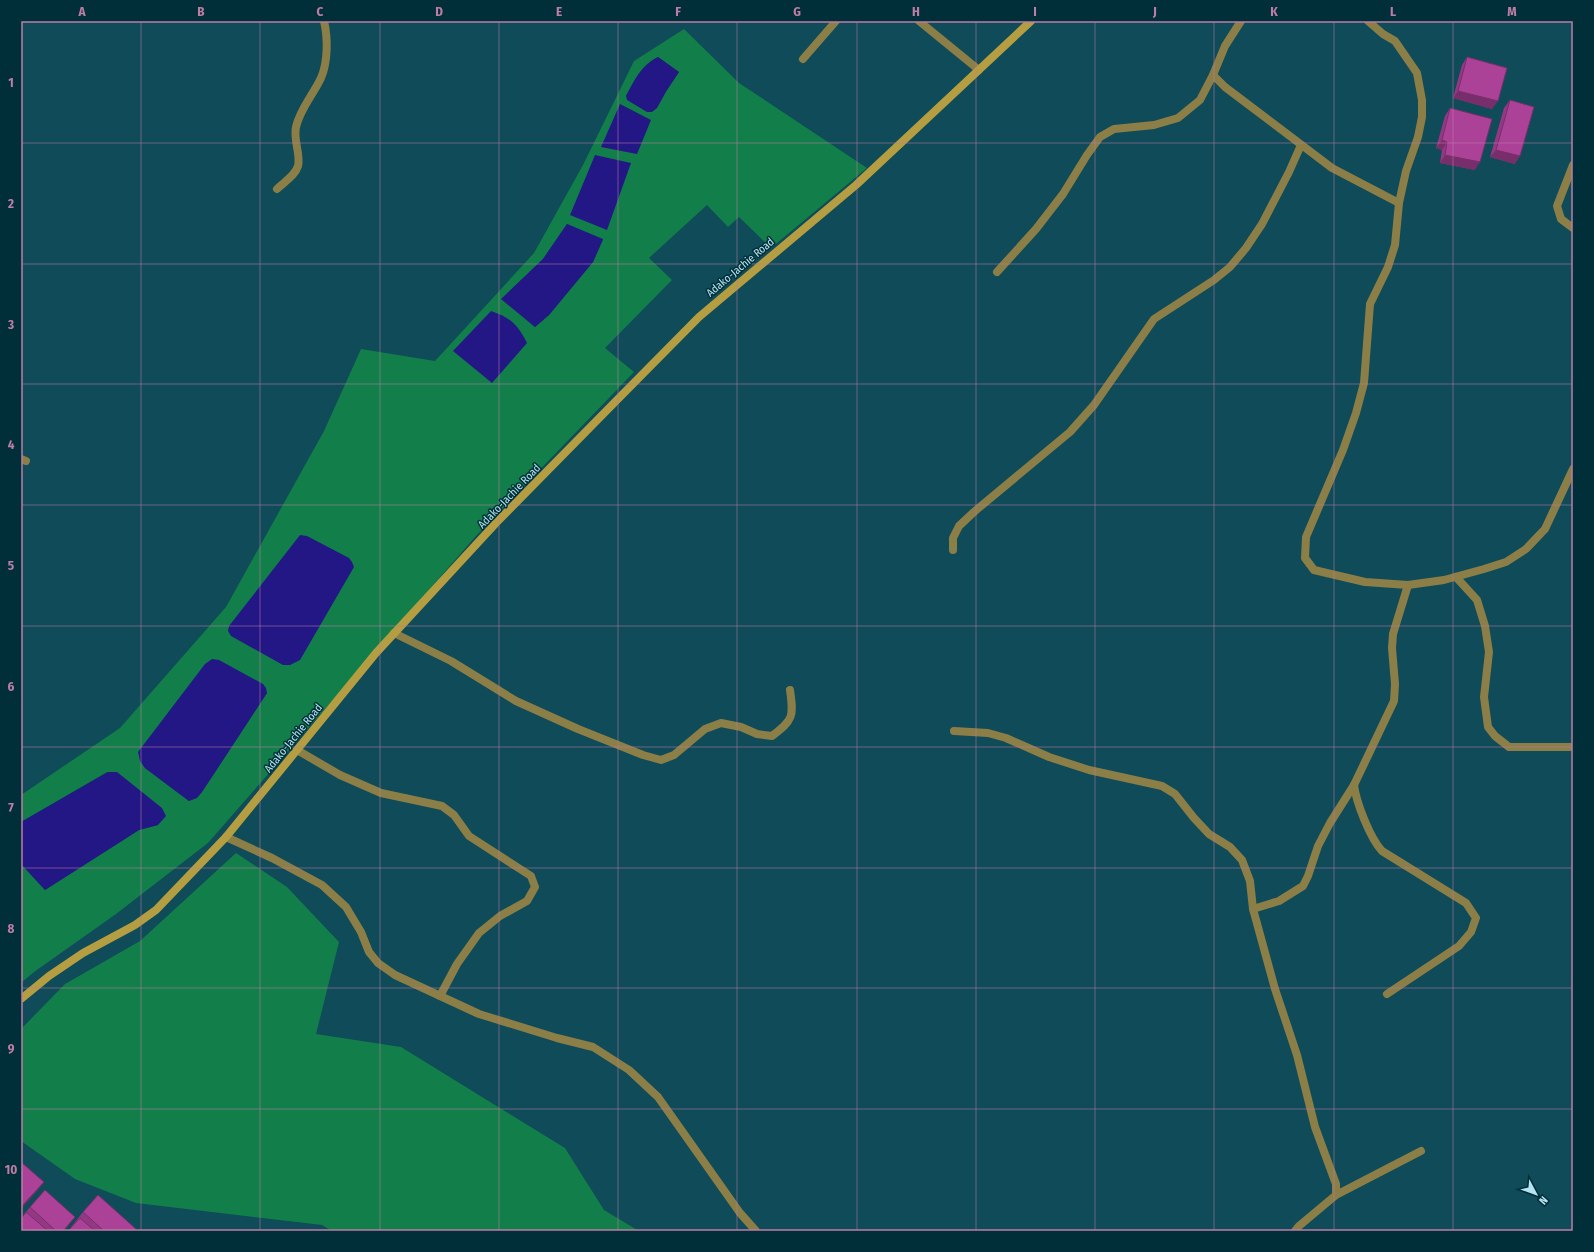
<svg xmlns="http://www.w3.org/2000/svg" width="1594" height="1252" viewBox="0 0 1594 1252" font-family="'Fira Sans Condensed',sans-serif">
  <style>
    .green { fill: #127e4a; fill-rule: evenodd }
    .water { fill: #231785 }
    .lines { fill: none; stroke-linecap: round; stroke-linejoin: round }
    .street { stroke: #8c7e47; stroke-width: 8 }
    .secondary { stroke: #b59e41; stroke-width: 8 }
    .wall { fill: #933983 }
    .shaded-wall { fill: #782e6a }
    .building { fill: #ab4298; stroke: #782e6a }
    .grid { fill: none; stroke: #bc7ea6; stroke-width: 1; stroke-opacity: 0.55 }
    .labels { text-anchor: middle; stroke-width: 3; stroke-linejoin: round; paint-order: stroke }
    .street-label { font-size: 11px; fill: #b5e4f0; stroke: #002f39 }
    .neatline { fill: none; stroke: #bc7ea6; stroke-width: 1.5 }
    .grid-label { font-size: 13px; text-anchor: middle; font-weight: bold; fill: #bc7ea6 }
  </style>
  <rect width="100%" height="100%" fill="#0f4b58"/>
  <g class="green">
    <path d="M684,29L739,83L867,168L771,248L739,217L728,227L707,205L649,258L672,280L605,348L634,372L476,536L208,843L116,914L34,972L21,983V864L45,890L139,830L158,825L107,772L21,822V795L120,728L226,607L324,431L361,349L435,361L534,253L583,165L634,61ZM658,57L679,72L667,90L626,96C635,80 641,65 658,57ZM567,224L603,240L593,262L549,315L535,327L502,299L543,259ZM267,693L202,792L189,801L145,768L140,760Z"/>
    <path d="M236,853L287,887L339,942L316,1034L401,1047L565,1148L604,1210L639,1231H332L322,1225L136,1203L75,1179L21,1141V1029L65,984L140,941Z"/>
  </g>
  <g class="water">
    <path d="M658,57L679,72L667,90L657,108L652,112H647L627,100L626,96C635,79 641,66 658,57Z"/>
    <path d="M620,104L651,120L637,154L601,147Z"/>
    <path d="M595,155L631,163L607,230L570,215Z"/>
    <path d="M567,224L603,239L593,262L549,315L535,327L501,299L543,259Z"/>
    <path d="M491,311C511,318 517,324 527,343L492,383L453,351Z"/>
    <path d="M300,535L307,536L349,558L352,562L354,567L300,660L290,665H283L231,636L228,631L229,626Z"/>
    <path d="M212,659L219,660L263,684L266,688L267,693L202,792L197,798L189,801L145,768L140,761L138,752L205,664Z"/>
    <path d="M108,772H117L162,808L166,816L158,825L139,830L45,890L21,864V822Z"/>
  </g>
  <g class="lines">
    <g class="street">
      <path d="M919,21L979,70"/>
      <path d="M1241,21L1225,46L1213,75L1225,87L1332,168L1399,203"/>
      <path d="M1368,21L1383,34L1395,41L1417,73L1422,100V117L1418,137L1406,171L1399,203L1395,245L1388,267L1370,304L1364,383L1356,413L1343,450L1306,537L1305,558L1314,570L1365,582L1408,585L1444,580L1484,569L1506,562L1526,549L1545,529L1573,469"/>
      <path d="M803,59L836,21"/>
      <path d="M1573,165L1557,206L1561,219L1573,228"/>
      <path d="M277,189C284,182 295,176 298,166C301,155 293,140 296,127C300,109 313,95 321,78C328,62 328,38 324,21"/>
      <path d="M997,272L1036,229L1063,194L1087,155L1100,137L1114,129L1154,125L1178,118L1200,100L1213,75"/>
      <path d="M21,459L26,461"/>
      <path d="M953,550V538L959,526L975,511L1070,432L1094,405L1154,319L1214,280L1230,267L1246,248L1262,224L1289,172L1301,145"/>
      <path d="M1456,577L1477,600L1485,626L1489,652L1484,697L1488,727L1495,736L1509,747H1573"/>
      <path d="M394,633L451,661L516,701L578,729L643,755L661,760L674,755L705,729L721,723L741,727L757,734L772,736C793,720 794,717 790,690"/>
      <path d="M954,731L988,733L1006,738L1049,757L1089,770L1162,786L1175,794L1194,818L1209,834L1230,847L1242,860L1250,881L1253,909L1275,989L1297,1055L1315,1127L1336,1184V1195L1299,1226L1295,1231"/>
      <path d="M297,750L340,775L381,793L442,806L454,815L469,836L531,876L535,887L527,901L500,916L479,933L457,964L440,996"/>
      <path d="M226,837L272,858L322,885L346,907L361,932L369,952L378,963L395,975L479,1014L557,1038L593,1047L629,1070L658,1097L740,1213L756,1231"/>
      <path d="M1253,909L1279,901L1303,886L1308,876L1318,846L1330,823L1354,785"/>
      <path d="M1387,994L1459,946L1471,932L1476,918L1466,903L1382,851C1370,838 1356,802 1354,785L1394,701L1395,684L1392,648L1393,634L1408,585"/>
      <path d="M1336,1195L1421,1151"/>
    </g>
    <path class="secondary" d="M21,999L49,976L83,953L135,925L156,910L226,837L376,653L496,523L615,402L699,317L856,185L1031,21"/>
  </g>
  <g class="wall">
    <path d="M1467,57L1492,109L1453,98L1462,65Z"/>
    <path d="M1510,100L1515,164L1490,157L1504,108Z"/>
    <path d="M1450,108L1475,170L1440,163L1442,150L1436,148L1445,116Z"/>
    <path d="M30,1207L71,1222L64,1231H21L26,1212Z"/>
    <path d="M83,1212L135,1231H68Z"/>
  </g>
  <g class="shaded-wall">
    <path d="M1458,91L1498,101L1492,109L1453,98Z"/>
    <path d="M1442,140L1447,142L1442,150L1436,148Z"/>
    <path d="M1496,150L1520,156L1515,164L1490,157Z"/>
    <path d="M1445,155L1480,162L1475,170L1440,163Z"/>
    <path d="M44,1182L38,1190L21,1209V1207Z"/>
    <path d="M75,1217L64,1231H63Z"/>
  </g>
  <g class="building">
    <path d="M1467,57L1507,68L1498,101L1458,91Z"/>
    <path d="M1510,100L1534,107L1520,156L1496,150Z"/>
    <path d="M1450,108L1492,119L1480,162L1445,155L1447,142L1442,140Z"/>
    <path d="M21,1162L44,1182L21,1207Z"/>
    <path d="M45,1190L75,1217L63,1231H56L30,1207Z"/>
    <path d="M98,1195L136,1229L135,1231H104L83,1212Z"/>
    <path d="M26,1212L48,1231H21V1219Z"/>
    <path d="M80,1218L95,1231H68Z"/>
  </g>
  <path class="grid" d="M141,21V1231M260,21V1231M380,21V1231M499,21V1231M618,21V1231M737,21V1231M857,21V1231M976,21V1231M1095,21V1231M1214,21V1231M1334,21V1231M1453,21V1231M21,143H1573M21,264H1573M21,384H1573M21,505H1573M21,626H1573M21,747H1573M21,868H1573M21,988H1573M21,1109H1573"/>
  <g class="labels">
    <g class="street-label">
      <text transform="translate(740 267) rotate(-40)" y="4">Adako-Jachie Road</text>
      <text transform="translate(509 496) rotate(-46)" y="4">Adako-Jachie Road</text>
      <text transform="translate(293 738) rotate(-51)" y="4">Adako-Jachie Road</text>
    </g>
  </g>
  <rect width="1594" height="1252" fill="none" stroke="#002f39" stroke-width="44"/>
  <g transform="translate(1536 1194) rotate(131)" stroke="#002f39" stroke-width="3" paint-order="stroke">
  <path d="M0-3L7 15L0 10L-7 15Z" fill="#b5e4f0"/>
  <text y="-6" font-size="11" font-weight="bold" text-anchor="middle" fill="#b5e4f0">N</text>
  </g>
  <rect x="22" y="22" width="1550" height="1208" class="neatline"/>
  <g class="grid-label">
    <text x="82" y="16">A</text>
    <text x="201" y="16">B</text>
    <text x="320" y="16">C</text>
    <text x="439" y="16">D</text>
    <text x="559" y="16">E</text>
    <text x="678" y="16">F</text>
    <text x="797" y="16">G</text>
    <text x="916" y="16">H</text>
    <text x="1035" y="16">I</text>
    <text x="1155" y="16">J</text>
    <text x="1274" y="16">K</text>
    <text x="1393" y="16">L</text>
    <text x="1512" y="16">M</text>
    <text x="11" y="87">1</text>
    <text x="11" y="208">2</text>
    <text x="11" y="329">3</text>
    <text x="11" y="449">4</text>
    <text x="11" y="570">5</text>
    <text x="11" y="691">6</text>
    <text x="11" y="812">7</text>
    <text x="11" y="933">8</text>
    <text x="11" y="1053">9</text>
    <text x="11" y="1174">10</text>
  </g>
</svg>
